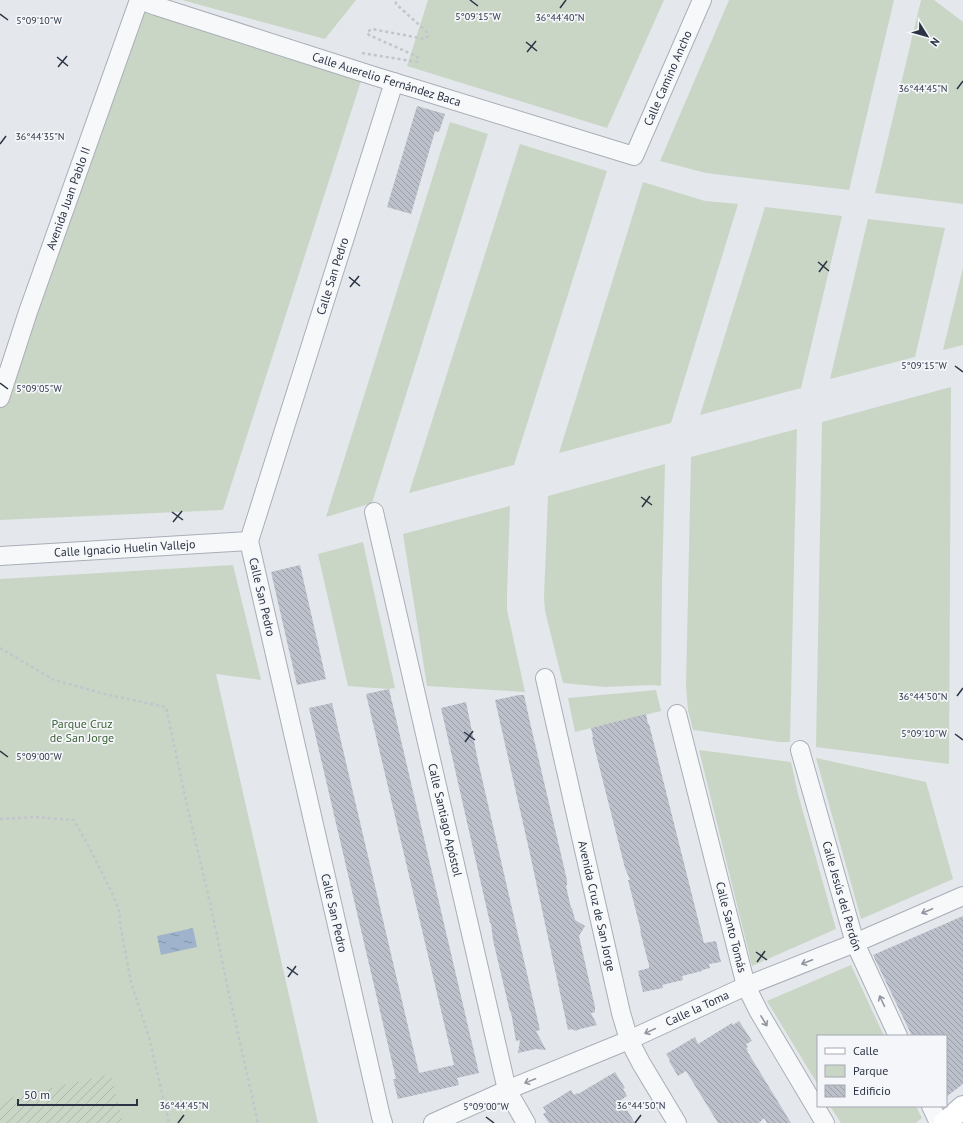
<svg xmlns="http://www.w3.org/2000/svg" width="963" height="1123" viewBox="0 0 963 1123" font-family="'PT Sans',sans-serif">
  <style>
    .green { fill: #c9d6c5 }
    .garden { fill: url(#garden-furrows) }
    .water { fill: url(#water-ripples) }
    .building { fill: url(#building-back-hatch) }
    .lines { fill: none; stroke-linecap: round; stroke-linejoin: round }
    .minor-casing { stroke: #a9aeb7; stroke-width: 20 }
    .major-casing { stroke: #a3abb8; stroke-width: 24 }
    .path { stroke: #c2c5cb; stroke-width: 2.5; stroke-dasharray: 3 3; stroke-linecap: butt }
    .minor { stroke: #f7f8fa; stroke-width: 18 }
    .major { stroke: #fff; stroke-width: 22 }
    .oneway { stroke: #9196a0 }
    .ticks { fill: none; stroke: #2b3445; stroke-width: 1.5 }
    .labels { text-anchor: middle; stroke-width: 3.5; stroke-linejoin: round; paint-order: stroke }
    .street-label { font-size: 12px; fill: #2b3445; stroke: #f4f6f9 }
    .park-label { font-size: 12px; fill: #3f6138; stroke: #f4f6f9 }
    .ticks-label { font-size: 10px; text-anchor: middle; fill: #2b3445; stroke: #f4f6f9; stroke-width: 3.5; stroke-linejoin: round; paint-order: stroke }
  </style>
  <defs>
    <pattern id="garden-furrows" width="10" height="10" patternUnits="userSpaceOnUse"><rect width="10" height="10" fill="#c9d6c5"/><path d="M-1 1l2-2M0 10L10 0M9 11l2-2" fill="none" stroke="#adb8ab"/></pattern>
    <pattern id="water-ripples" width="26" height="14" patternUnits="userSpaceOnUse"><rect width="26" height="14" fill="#9fb4cc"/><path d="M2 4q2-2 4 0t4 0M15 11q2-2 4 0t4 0" fill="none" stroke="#8293a7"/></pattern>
    <pattern id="building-back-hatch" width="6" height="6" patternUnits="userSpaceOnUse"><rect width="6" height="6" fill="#bbc0ca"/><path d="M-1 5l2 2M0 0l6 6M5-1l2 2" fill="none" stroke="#989da6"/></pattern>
  </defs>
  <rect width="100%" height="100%" fill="#e4e7ec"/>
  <g class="green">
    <path d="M182,0H356L325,39Z"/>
    <path d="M428,0H664L607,128L407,66Z"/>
    <path d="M729,0H894L849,190L706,173L660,161Z"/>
    <path d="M921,0H934L963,22V204L875,193Z"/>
    <path d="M139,10L361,81L223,510L0,520V404Z"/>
    <path d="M450,122L488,134L372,503L326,517Z"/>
    <path d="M520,144L607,171L514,465L409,493Z"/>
    <path d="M643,182L705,201L738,204L671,423L559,453Z"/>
    <path d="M765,207L842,216L801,388L700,415Z"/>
    <path d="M868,219L945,228L915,357L830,379Z"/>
    <path d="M963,268V345L943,350Z"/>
    <path d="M951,387L949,764L816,747L822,422Z"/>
    <path d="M797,429L790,742H780L693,730L688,710L686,687L691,457Z"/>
    <path d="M665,464L662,585L661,686L652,685L605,687L563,683L545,611L544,598L548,496Z"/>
    <path d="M510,506L507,594V610L525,692L427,686L403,534Z"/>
    <path d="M363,542L395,688L389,689L348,686L318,554Z"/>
    <path d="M233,565L261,680L216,674L318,1123H0V579Z"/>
    <path d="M656,690L661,711L575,732L568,698Z"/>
    <path d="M699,750L791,762L798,794L836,929L752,966Z"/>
    <path d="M816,758L926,782L953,879L861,919Z"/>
    <path d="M851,965L884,1036H818V1085L767,1001Z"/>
    <path d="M830,1106H916L922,1118L916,1123H841Z"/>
  </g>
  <path class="garden" d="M111,1074L123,1123H0V1100Z"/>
  <path class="water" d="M193,928L197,947L161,955L157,936Z"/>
  <g class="building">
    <path d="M417,106L445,114L439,132L435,131L411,214L387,207Z"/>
    <path d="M300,565L326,679L297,685L271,572Z"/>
    <path d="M389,689L479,1073L457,1078L459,1085L398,1099L393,1079H396L388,1045L309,708L332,703L419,1073L454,1065L366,694Z"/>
    <path d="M519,695H524L529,718L567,880V885L566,886L571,908H572L575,920L585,926L579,936L595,1007V1012L591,1013L597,1025L580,1029L576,1031L572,1029L568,1030L530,854L495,700Z"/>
    <path d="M466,702L478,761L540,1030L536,1031L546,1050L536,1049L518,1053L520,1040L516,1041L511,1012H510L493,940L491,923H490L441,708Z"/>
    <path d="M646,714L648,724H649L704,943L716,941L721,962L709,964L710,968L702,970V971L682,976L683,980L662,985L663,988L643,992L638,971L649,968V965L640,931H641L628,880H630L625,868L592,738L593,737L591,728Z"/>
    <path d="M963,916V1084L946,1097V1036H912L873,955Z"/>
    <path d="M739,1021L752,1041L746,1044L748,1047L746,1048L748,1050L747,1051L791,1123H767L764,1118L759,1123H718L686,1071L678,1076L669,1061L670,1060L666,1054L695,1037L698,1044L732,1023L733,1025Z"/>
    <path d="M615,1072L625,1088L623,1089L627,1096L621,1100L635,1123H549L543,1114L546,1112L543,1107L571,1090L574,1095L577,1093L578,1094Z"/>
  </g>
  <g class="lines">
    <defs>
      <g id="minor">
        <path id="s1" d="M140,0L156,6L374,76L634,156L702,0"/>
        <path id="s2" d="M0,398L28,312L139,0"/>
        <path id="s3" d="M374,512L507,1090L526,1123"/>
        <path id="s4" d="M0,556L249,541"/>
        <path id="s5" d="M545,678L621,1013L629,1040L641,1063L677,1123"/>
        <path id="s6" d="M677,714L746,986L759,1012L825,1123"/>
        <path id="s7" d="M800,750L855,943L898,1036"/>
        <path d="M931,1106L939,1123"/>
        <path id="s8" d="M383,1123L381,1117L249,541L394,82"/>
        <path id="s9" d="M433,1123L507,1090L629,1040L746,986L855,943L963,896"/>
      </g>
      <path id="major" d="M945,1123L963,1107"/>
    </defs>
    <use href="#minor" class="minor-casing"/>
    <use href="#major" class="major-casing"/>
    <g class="path">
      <path d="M362,53L417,62L419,59L416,56L369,35L367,32L372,29L425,39L428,36L426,31L396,4V0"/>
      <path d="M0,648L54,680L105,694L166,707L186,801L211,907L228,989L258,1123"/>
      <path d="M0,819L35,817L74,820L89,847L112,893L120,913V924L131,982L149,1037L169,1123"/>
    </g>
    <use href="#minor" class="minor"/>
    <use href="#major" class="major"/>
  </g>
  <defs><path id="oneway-shaft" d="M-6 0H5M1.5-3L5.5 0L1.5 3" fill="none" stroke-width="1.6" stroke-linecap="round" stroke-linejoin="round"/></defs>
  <g class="oneway">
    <use href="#oneway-shaft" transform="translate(927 911) rotate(157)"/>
    <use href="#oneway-shaft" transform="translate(807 962) rotate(159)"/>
    <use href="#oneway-shaft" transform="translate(882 1001) rotate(-115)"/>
    <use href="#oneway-shaft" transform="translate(764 1021) rotate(59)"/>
    <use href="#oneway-shaft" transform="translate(650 1031) rotate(155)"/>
    <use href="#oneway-shaft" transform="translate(530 1081) rotate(158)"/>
  </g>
  <path class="ticks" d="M470,0L478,6M560,8L566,0M0,14L8,20M526,42L537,51M527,52L536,41M57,57L68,66M58,67L67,56M957,89L963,81M0,144L6,136M818,262L829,271M819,272L827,261M349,277L360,286M350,287L359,276M955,366L963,372M0,383L8,389M641,497L652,505M642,507L650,496M172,512L183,520M173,522L182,511M957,696L963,688M464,732L475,740M955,734L963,740M465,742L473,731M0,751L8,757M756,952L767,960M757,962L765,951M287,967L298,975M288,977L296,966M486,1117L494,1123M178,1123L184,1115M635,1123L641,1115"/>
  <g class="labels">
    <g class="street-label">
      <text dy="4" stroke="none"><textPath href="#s1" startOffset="603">Calle Camino Ancho</textPath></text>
      <text dy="4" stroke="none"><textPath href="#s1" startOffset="259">Calle Auerelio Fernández Baca</textPath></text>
      <text dy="4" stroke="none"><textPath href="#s2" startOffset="211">Avenida Juan Pablo II</textPath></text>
      <text dy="4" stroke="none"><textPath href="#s8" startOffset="875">Calle San Pedro</textPath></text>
      <text dy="4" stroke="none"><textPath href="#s4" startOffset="125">Calle Ignacio Huelin Vallejo</textPath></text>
      <text transform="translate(262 597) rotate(77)" y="4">Calle San Pedro</text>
      <text dy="4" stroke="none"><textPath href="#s3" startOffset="316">Calle Santiago Apóstol</textPath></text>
      <text dy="4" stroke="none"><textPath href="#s7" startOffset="152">Calle Jesús del Perdón</textPath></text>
      <text dy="4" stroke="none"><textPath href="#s5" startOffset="234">Avenida Cruz de San Jorge</textPath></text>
      <text transform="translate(334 913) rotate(77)" y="4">Calle San Pedro</text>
      <text dy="4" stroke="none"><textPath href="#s6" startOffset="220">Calle Santo Tomás</textPath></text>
      <text dy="4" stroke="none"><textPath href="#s9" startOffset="288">Calle la Toma</textPath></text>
    </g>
    <g class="park-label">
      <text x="82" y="728">Parque Cruz<tspan x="82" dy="14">de San Jorge</tspan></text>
    </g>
  </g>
  <g class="ticks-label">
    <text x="478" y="20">5°09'15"W</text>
    <text x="560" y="21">36°44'40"N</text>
    <text x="39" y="24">5°09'10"W</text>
    <text x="923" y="92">36°44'45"N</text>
    <text x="40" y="140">36°44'35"N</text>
    <text x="924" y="369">5°09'15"W</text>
    <text x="39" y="392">5°09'05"W</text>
    <text x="923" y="700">36°44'50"N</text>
    <text x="924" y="737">5°09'10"W</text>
    <text x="39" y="760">5°09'00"W</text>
    <text x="184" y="1109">36°44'45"N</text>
    <text x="641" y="1109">36°44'50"N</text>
    <text x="486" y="1110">5°09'00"W</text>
  </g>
  <rect x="817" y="1035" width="130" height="72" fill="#f4f6f9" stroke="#a4a8b1"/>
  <rect x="825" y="1048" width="20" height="6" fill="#ffffff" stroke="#a4a8b1"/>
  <text x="853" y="1055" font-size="12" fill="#2b3445">Calle</text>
  <rect x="825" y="1065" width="20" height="12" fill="#c9d6c5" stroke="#a4a8b1"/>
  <text x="853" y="1075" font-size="12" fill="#2b3445">Parque</text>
  <rect x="825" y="1085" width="20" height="12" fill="url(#building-back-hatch)" stroke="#a4a8b1"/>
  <text x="853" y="1095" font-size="12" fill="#2b3445">Edificio</text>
  <g transform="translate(927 36) rotate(127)" stroke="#f4f6f9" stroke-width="3" paint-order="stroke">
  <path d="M0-3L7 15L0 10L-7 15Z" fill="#2b3445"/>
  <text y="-6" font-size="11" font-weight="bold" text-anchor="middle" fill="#2b3445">N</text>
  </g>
  <path d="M18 1099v6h119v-6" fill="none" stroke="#2b3445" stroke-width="2"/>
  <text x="24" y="1099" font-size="12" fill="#2b3445" stroke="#f4f6f9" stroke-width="3" paint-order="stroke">50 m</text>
</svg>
